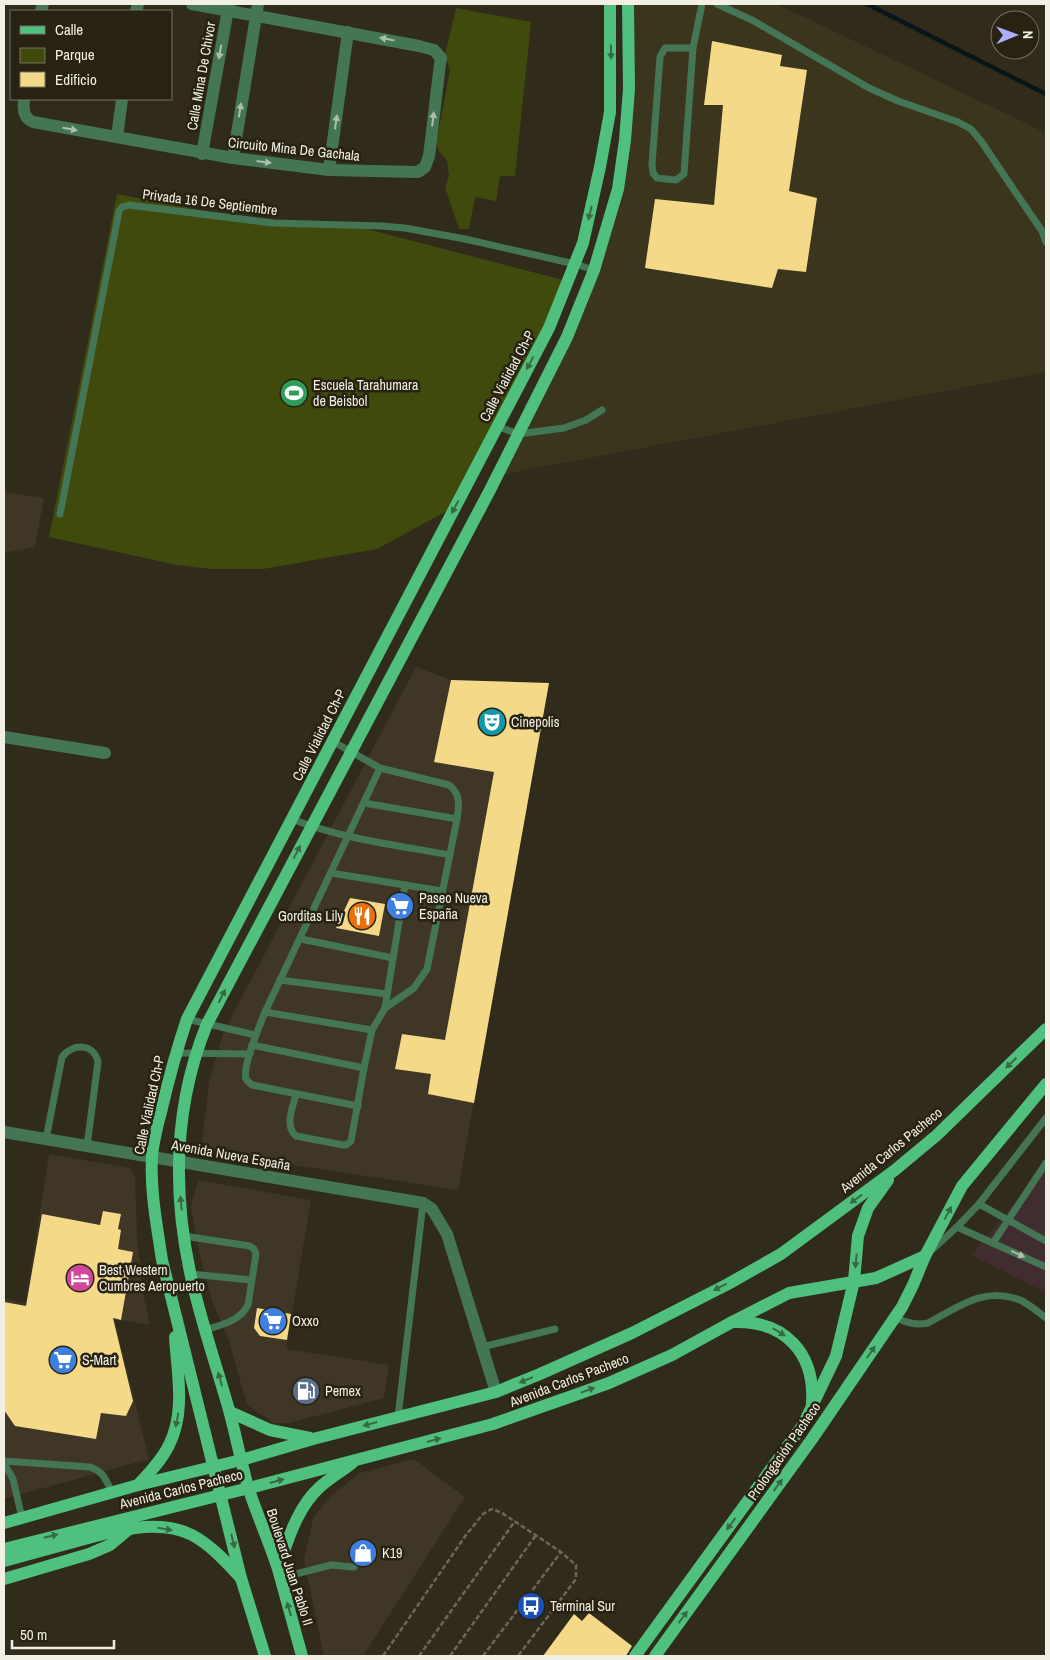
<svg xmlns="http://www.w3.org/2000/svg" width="1050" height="1660" viewBox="0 0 1050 1660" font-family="'Archivo Narrow',sans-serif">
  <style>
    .commercial { fill: #3f3626 }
    .built { fill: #3c351d }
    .medical { fill: #412d30 }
    .green { fill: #414a0d }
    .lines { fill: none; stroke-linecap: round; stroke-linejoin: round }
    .stream { stroke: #081619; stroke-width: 4.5 }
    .building { fill: #f3d988 }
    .path { stroke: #6d6759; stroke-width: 2.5; stroke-dasharray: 5 2.5; stroke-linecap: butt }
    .lane { stroke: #447656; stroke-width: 7 }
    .street { stroke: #447656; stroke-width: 12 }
    .primary { stroke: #50c07e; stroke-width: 12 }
    .oneway { fill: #acbfab }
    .oneway2 { fill: #396943 }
    .labels { text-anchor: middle; stroke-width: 5; stroke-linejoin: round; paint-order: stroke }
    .street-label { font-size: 14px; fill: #f2efe4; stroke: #272212 }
    .poi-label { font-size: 14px; fill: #f2efe4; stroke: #272212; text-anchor: start }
  </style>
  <rect width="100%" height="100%" fill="#312b1b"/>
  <g class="commercial">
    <path d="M4,492L44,498L35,547L4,553Z"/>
    <path d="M416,667L451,680L549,683L458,1190L201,1151L209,1082L223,1033Z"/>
    <path d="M49,1154L129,1168L135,1177L137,1235L142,1287L150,1325L114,1319L149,1459L4,1499V1299L26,1303Z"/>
    <path d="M198,1180L311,1200L286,1349L389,1365L384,1398L289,1423H274L247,1405L229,1341L213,1303L200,1256L191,1207Z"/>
    <path d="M414,1459L465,1497L363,1656H324L304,1560L313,1518L330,1497L360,1473Z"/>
  </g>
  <path class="built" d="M631,4H777L1046,133V372L499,475L571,338L624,171Z"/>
  <path class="medical" d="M1046,1166V1293L971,1255Z"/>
  <g class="green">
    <path d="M456,8L531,22L515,176H500L496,201L475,197L469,229H459L445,187L449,176L447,160L439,151L436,144L450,70L445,55Z"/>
    <path d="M117,194L282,226L363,228L567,281L456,506L377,549L263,569H211L177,565L49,537Z"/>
  </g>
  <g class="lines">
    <path class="stream" d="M867,4L1046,94"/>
  </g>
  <g class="building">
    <path d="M712,41L782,55L780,66L807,70L789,191L817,198L806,272L778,269L772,288L645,268L655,199L714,205L723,105H704Z"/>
    <path d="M451,680L549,683L474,1103L428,1094L431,1074L395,1069L402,1034L445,1040L494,772L434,762Z"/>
    <path d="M350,898L385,904L379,936L336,928Z"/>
    <path d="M103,1211L121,1214L118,1229L121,1230L118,1249L133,1252L121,1320L113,1318L133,1401L126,1416L101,1413L96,1439L15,1426L4,1410V1302L26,1306L42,1214L100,1225Z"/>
    <path d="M257,1308L291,1314L287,1340L260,1336L254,1328Z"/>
    <path d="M589,1613L632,1646L626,1656H543L574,1614L582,1621Z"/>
  </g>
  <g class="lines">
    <g class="path">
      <path d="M383,1656L466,1535L483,1514L492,1509L502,1513L561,1552L576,1565V1579L518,1656"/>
      <path d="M419,1656L515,1521"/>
      <path d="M450,1656L536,1535"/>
      <path d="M483,1656L561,1552"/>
    </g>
    <g class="lane">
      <path d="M717,4L752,20L869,88L898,101L958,122L971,129L981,141L1016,193L1042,231L1046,242"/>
      <path d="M693,48H665L660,57L652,164L653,173L657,178L676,180L684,174L693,48L702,4"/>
      <path d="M497,426L518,434L564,428L586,420L602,410"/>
      <path d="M60,514L119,211L122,207L129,205L273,223L381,226L405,228L465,239L575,264L594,270"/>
      <path d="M332,741L380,768L265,1012C260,1025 242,1066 246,1079C248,1082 249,1082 252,1085L358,1106"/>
      <path d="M364,803L457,819"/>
      <path d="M292,819C342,839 397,845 450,855"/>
      <path d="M331,873L442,891"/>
      <path d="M301,939L393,958"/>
      <path d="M280,980L387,994"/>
      <path d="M385,1008L405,885"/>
      <path d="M265,1012L372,1030"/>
      <path d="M187,1019L255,1035"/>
      <path d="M252,1045L364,1068"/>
      <path d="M175,1053L250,1054"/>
      <path d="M296,1094C293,1107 284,1126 296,1136L343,1145H346L351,1141L364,1068L372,1030L385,1008L414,988L427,969L457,819C459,806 461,794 449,785L380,768"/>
      <path d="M46,1139L62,1057C73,1043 94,1043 98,1062L87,1146"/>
      <path d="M979,1204L1046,1241"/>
      <path d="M957,1227L1046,1267"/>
      <path d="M184,1236L250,1246L254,1249L256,1254L248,1305C239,1322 222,1324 206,1330"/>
      <path d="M993,1243L1046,1163"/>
      <path d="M933,1249L957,1227L979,1204L1046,1118"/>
      <path d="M191,1274L251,1280"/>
      <path d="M895,1318C907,1322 915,1326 928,1323C958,1307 984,1286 1020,1300C1029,1304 1038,1312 1046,1318"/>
      <path d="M482,1347L555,1329"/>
      <path d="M398,1417L423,1203"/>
      <path d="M4,1461L90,1467C104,1472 106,1480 112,1493"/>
      <path d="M4,1463L13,1479L22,1518"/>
      <path d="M280,1578L331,1565L354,1567"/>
    </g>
    <g class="street">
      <path d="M41,11L43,4"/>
      <path d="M136,11L138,4"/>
      <path d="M24,99C23,108 23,118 33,122L233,158L329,170L418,172L425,167L429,156L440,64L441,58L434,50L419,46L192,4"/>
      <path d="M117,137L122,99"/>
      <path d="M202,154L229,4"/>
      <path d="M233,158L258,4"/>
      <path d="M329,170L348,32"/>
      <path d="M4,737L105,753"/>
      <path d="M4,1132L423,1203L432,1209L447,1234L496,1392"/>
    </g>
    <g class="primary">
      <path d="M735,1322C785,1321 815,1353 812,1403"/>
      <path d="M230,1412L270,1430L310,1438"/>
      <path d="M138,1485C149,1473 162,1460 169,1445C186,1412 177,1372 175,1337"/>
      <path d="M4,1523L138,1485L241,1460L313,1439L496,1392L540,1374L632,1333L728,1284L781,1254L895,1170L937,1135L1046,1029"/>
      <path d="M4,1549L249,1488L493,1424L609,1383L672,1355L732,1322L789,1293L876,1278L925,1256"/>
      <path d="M4,1561C26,1555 48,1549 70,1543C106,1533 156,1517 192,1535C211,1545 227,1563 241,1578"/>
      <path d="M278,1568C288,1540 297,1507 321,1486C330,1478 342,1471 352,1463"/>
      <path d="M4,1579L89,1554L110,1545L128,1530"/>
      <path d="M265,1656L241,1578L162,1260C157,1226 150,1191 152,1157C153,1141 158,1124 162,1108C169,1078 177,1049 187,1019L549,328L583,243L600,167L610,112V4"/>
      <path d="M302,1656C294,1627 286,1598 278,1569C269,1541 257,1515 248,1487C241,1462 236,1436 229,1410C216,1364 200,1319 190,1272C172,1187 174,1105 207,1024L490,490L567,337L594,270L618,189L625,140L629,89L628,4"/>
      <path d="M635,1656L803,1425L836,1356L854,1281L858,1236L868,1208L888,1180"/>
      <path d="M655,1656L812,1439L902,1307L913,1285L925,1256L962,1186L1046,1084"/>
    </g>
  </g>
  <defs><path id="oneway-solid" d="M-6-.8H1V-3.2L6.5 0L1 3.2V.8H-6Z" transform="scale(1.25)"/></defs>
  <g class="oneway">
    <use href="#oneway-solid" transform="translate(387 39) rotate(-169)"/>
    <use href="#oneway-solid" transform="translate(220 52) rotate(100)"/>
    <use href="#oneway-solid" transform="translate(240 110) rotate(-81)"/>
    <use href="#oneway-solid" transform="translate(433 119) rotate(-83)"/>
    <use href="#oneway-solid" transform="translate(336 122) rotate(-82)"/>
    <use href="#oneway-solid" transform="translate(70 129) rotate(10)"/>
    <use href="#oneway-solid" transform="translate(264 162) rotate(7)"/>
    <use href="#oneway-solid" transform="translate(1018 1254) rotate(25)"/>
  </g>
  <g class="oneway2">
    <use href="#oneway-solid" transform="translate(611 52) rotate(89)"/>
    <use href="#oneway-solid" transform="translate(590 213) rotate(103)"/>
    <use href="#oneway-solid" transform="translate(530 363) rotate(118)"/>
    <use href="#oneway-solid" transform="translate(455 507) rotate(118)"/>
    <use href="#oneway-solid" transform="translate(297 852) rotate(-62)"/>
    <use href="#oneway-solid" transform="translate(222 996) rotate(-63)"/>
    <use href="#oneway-solid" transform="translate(1011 1063) rotate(136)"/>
    <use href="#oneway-solid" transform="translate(856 1199) rotate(144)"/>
    <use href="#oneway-solid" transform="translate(181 1203) rotate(-96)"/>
    <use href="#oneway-solid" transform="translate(948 1213) rotate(-62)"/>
    <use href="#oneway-solid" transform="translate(856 1261) rotate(96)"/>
    <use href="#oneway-solid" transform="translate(720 1287) rotate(153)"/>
    <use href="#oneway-solid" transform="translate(779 1332) rotate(31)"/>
    <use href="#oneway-solid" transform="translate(871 1352) rotate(-56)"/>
    <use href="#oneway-solid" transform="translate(220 1379) rotate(-106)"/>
    <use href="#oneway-solid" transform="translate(526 1380) rotate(158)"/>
    <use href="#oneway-solid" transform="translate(588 1390) rotate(-20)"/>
    <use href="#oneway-solid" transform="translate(177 1420) rotate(101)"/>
    <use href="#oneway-solid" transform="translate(370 1424) rotate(165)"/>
    <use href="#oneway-solid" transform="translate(434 1440) rotate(-15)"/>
    <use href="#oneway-solid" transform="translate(277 1481) rotate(-15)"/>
    <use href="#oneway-solid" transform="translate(778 1485) rotate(-54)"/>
    <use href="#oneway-solid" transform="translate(731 1524) rotate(126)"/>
    <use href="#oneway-solid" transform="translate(165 1529) rotate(10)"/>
    <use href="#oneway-solid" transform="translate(51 1536) rotate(-14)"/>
    <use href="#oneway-solid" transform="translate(233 1541) rotate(76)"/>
    <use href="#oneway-solid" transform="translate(289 1609) rotate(-106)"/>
    <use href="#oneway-solid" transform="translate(683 1617) rotate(-54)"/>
  </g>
  <defs>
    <symbol id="stadium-disc" viewBox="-11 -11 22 22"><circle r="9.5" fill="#2e9e5b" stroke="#272212"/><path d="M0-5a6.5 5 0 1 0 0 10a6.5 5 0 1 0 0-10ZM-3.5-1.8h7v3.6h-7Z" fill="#fff"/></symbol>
    <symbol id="theatre-disc" viewBox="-11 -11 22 22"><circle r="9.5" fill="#0f9aa8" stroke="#272212"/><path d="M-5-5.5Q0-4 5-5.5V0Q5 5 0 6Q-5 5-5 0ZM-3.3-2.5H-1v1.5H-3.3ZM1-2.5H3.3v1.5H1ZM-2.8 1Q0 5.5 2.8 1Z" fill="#fff"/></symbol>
    <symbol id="supermarket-disc" viewBox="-11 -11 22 22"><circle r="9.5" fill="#3f7fe0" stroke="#272212"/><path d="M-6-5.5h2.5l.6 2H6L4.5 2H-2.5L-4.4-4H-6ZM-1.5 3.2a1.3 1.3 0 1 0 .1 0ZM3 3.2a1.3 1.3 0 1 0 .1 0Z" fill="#fff"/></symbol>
    <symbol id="restaurant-disc" viewBox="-11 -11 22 22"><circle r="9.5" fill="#e8710a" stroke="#272212"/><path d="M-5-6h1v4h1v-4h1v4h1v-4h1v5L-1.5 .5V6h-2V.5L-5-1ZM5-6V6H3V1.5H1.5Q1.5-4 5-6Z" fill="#fff"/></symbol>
    <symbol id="hotel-disc" viewBox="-11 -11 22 22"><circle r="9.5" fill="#d1479c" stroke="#272212"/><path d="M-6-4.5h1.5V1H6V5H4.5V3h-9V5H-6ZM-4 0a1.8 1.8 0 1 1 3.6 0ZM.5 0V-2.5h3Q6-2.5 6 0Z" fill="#fff"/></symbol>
    <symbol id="fuel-disc" viewBox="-11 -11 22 22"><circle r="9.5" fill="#5c6f8a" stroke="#272212"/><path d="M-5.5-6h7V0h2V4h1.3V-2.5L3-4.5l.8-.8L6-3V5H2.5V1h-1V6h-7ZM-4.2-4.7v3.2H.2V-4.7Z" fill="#fff"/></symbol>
    <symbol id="shop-disc" viewBox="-11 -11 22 22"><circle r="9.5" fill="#3f7fe0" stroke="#272212"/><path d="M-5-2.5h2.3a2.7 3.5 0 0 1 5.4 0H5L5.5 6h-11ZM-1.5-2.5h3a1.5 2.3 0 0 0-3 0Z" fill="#fff"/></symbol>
    <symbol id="bus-disc" viewBox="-11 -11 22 22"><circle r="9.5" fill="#1a4fb4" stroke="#272212"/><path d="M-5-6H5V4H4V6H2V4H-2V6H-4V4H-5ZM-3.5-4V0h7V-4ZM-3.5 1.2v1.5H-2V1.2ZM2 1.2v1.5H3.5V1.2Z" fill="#fff"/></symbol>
  </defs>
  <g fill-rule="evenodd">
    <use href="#stadium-disc" x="278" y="377" width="32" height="32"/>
    <use href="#theatre-disc" x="476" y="706" width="32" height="32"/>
    <use href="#supermarket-disc" x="384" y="890" width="32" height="32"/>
    <use href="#restaurant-disc" x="346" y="900" width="32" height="32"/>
    <use href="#hotel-disc" x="64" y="1262" width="32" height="32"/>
    <use href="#supermarket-disc" x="257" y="1305" width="32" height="32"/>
    <use href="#supermarket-disc" x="47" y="1344" width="32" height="32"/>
    <use href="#fuel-disc" x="290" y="1375" width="32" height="32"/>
    <use href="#shop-disc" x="347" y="1537" width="32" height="32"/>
    <use href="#bus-disc" x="515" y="1590" width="32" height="32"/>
  </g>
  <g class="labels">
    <g class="street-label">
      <text transform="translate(201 76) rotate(-80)" y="5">Calle Mina De Chivor</text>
      <text transform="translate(294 149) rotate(6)" y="5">Circuito Mina De Gachala</text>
      <text transform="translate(210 202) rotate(7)" y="5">Privada 16 De Septiembre</text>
      <text transform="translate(507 376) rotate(-62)" y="5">Calle Vialidad Ch-P</text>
      <text transform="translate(319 735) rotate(-63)" y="5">Calle Vialidad Ch-P</text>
      <text transform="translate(149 1105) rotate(-78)" y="5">Calle Vialidad Ch-P</text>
      <text transform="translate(891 1150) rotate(-39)" y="5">Avenida Carlos Pacheco</text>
      <text transform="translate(231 1155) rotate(10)" y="5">Avenida Nueva España</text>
      <text transform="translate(569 1380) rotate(-21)" y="5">Avenida Carlos Pacheco</text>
      <text transform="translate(784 1451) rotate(-55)" y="5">Prolongación Pacheco</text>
      <text transform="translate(181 1489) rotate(-14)" y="5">Avenida Carlos Pacheco</text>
      <text transform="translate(290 1567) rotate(72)" y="5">Boulevard Juan Pablo II</text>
    </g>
    <g class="poi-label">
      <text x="313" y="390">Escuela Tarahumara<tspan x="313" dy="16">de Beisbol</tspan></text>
      <text x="511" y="727">Cinepolis</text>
      <text x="419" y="903">Paseo Nueva<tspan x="419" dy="16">España</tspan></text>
      <text x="343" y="921" text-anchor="end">Gorditas Lily</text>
      <text x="99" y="1275">Best Western<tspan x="99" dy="16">Cumbres Aeropuerto</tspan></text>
      <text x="292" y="1326">Oxxo</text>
      <text x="82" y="1365">S-Mart</text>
      <text x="325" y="1396">Pemex</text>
      <text x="382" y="1558">K19</text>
      <text x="550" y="1611">Terminal Sur</text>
    </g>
  </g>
  <rect width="1050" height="1660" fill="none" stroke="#f2efe4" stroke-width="10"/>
  <rect x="10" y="10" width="162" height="90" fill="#272212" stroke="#787466"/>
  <rect x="20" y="26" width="25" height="8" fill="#50c07e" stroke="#787466"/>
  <text x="55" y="35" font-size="15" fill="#f2efe4">Calle</text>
  <rect x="20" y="48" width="25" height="15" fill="#414a0d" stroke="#787466"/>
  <text x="55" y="60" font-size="15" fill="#f2efe4">Parque</text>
  <rect x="20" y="72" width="25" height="15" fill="#f3d988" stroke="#787466"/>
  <text x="55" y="85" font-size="15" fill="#f2efe4">Edificio</text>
  <g transform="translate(1015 35) rotate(89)"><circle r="24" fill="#272212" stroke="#787466"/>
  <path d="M0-4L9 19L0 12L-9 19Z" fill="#afaefa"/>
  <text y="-8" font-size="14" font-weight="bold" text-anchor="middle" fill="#f2efe4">N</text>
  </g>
  <path d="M12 1640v8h102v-8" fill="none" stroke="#f2efe4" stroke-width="2.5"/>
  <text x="20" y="1640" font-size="15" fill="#f2efe4" stroke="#272212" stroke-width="4" paint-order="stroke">50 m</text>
</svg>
